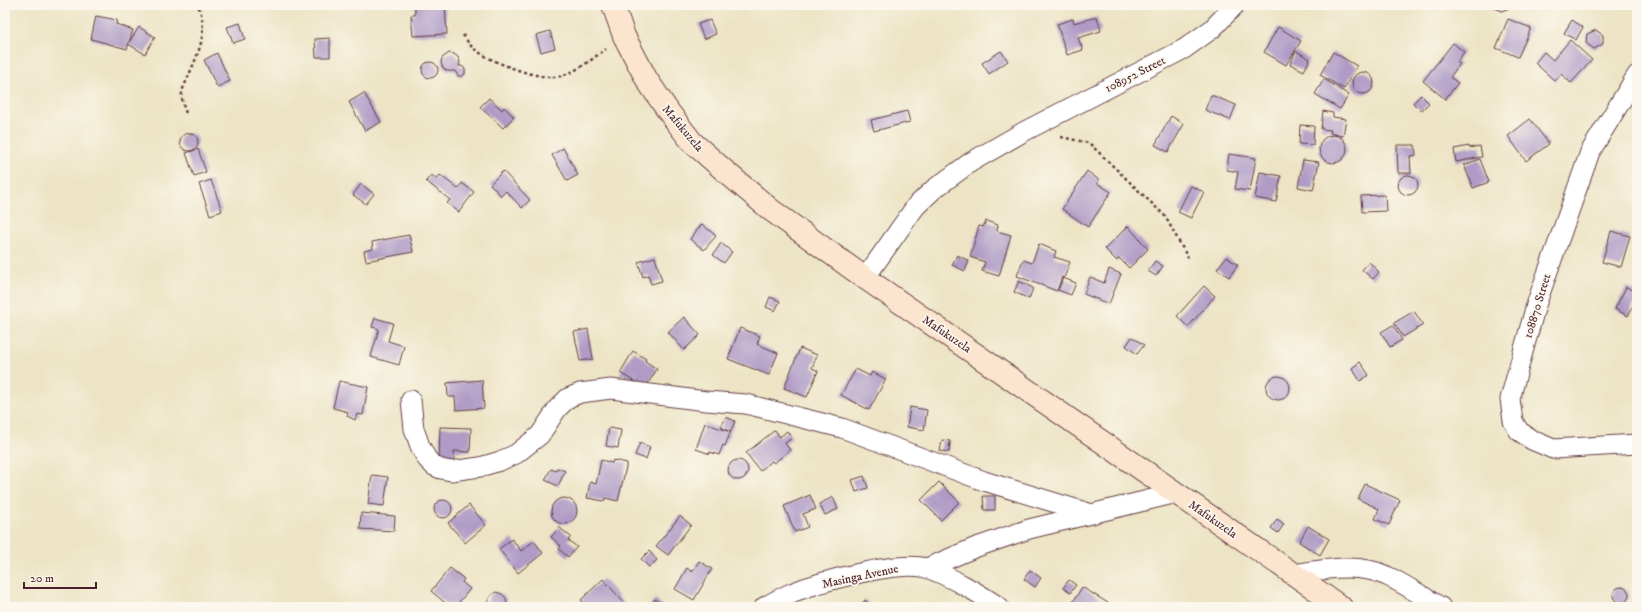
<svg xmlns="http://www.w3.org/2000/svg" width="1642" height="612" viewBox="0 0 1642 612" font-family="'IM FELL DW Pica',serif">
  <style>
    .building { fill: #af9bc6 }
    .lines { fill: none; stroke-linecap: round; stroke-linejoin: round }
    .street-casing { stroke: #623d42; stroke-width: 21 }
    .secondary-casing { stroke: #623d42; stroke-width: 24 }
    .path { stroke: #623d42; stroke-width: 2.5; stroke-dasharray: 3 3; stroke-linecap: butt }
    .street { stroke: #fff; stroke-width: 19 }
    .secondary { stroke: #fce5cf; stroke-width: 22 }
    .labels { text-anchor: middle; stroke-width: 3.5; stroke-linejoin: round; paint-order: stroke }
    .street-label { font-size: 12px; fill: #4a1f2b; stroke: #fbf7ec }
  </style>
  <rect width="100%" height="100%" fill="#fbf7ec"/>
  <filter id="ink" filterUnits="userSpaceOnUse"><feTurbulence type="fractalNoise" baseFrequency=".025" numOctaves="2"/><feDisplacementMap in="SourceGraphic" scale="8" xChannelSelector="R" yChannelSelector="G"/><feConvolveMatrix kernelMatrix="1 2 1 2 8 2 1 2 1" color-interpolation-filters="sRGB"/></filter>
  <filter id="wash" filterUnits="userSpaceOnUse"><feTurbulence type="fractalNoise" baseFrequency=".012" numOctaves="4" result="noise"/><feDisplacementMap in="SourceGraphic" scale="16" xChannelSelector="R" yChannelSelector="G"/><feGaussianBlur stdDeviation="0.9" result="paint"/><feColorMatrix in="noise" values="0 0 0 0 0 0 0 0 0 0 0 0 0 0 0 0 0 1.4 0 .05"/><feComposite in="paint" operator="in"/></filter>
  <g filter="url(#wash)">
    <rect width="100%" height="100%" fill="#ece4c4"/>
    <g id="blocks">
      <g class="building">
        <path d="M415,5H445L447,34L413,36L411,15H415Z"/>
        <path d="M1494,5H1509V8L1502,11L1495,8Z"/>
        <path d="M96,16L117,20L116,24L133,30L127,49L91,39Z"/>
        <path d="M1097,17L1101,31L1078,38L1083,50L1067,55L1057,24L1073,19L1074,23Z"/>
        <path d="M1508,19L1531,28L1518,57L1496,48Z"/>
        <path d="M710,20L716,34L704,39L698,24Z"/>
        <path d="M1572,20L1583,27L1576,40L1564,33Z"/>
        <path d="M240,23L245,39L233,43L227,27Z"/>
        <path d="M139,27L155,37L145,54L128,44Z"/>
        <path d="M1278,27L1301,41L1286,65L1264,52Z"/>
        <path d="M1596,30L1603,35V44L1594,49L1586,43L1587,34Z"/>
        <path d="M550,31L555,48L541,52L536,35Z"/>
        <path d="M330,38V57H316L315,39Z"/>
        <path d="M1570,40L1592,60L1571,83L1561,74L1555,81L1535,63L1544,52L1553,60Z"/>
        <path d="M1453,43L1464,52L1457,62L1460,64L1450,77L1458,83L1445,99L1423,81Z"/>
        <path d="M1001,51L1008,61L989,74L982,63Z"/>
        <path d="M1296,51L1310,59L1304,71L1290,64Z"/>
        <path d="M1333,52L1357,66L1344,89L1320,75Z"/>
        <path d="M217,53L230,81L217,87L204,60Z"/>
        <path d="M449,53L454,54L458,57L460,62L459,66H462L465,69V74L462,76H458L455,71H447L443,68L441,63L442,58Z"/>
        <circle cx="430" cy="70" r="8"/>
        <circle cx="1363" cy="83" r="11"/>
        <path d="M1324,79L1349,95L1340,109L1315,94Z"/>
        <path d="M364,93L381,122L365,131L349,102Z"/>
        <path d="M1211,95L1236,105L1230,120L1205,110Z"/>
        <path d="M1421,95L1429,103L1421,111L1413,103Z"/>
        <path d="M489,98L502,110L504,107L514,117L503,128L480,107Z"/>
        <path d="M907,111L910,122L874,131L871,120Z"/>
        <path d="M1323,111L1333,113V117L1346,119L1343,136L1330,133L1331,130L1321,129Z"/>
        <path d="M1171,116L1184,124L1168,152L1155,145Z"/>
        <path d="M1530,119L1549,144L1526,161L1508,136Z"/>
        <path d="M1300,125L1314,126L1313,145L1299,144Z"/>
        <circle cx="189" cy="142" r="9"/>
        <circle cx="1333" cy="149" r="14"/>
        <path d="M1397,145H1415L1416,155L1410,156L1411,173H1398Z"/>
        <path d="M1469,146V148L1480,146L1482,157L1456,162L1454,149Z"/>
        <path d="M563,148L578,175L567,181L552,155Z"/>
        <path d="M198,149L206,172L194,176L186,153Z"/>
        <path d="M1229,154L1256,158L1250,191L1235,189L1238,172L1227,170Z"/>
        <path d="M1480,159L1489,182L1473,188L1464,165Z"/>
        <path d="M1303,160L1319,162L1313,190L1298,187Z"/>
        <path d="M503,171L530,200L522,208L506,191L501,196L490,184Z"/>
        <path d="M1087,171L1099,180L1097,183L1111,192L1088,227L1062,209Z"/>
        <path d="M1260,172L1281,176L1276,202L1255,198Z"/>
        <circle cx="1408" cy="185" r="10"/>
        <path d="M431,175L437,179L440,175L458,189L462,183L474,192L459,212L447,203L450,200L426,181Z"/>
        <path d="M211,180L222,211L210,215L199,184Z"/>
        <path d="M361,184L374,194L366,204L353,195Z"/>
        <path d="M1191,186L1204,192L1191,218L1178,212Z"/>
        <path d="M1385,195L1386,211L1362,212L1361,196Z"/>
        <path d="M986,221L998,225L997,231L1011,235L999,276L982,271L985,262L970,257L979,226L983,227Z"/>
        <path d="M702,224L716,236L704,250L690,239Z"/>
        <path d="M1128,226L1148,249L1129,268L1119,258L1117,261L1105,249Z"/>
        <path d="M1611,231L1630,236L1621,267L1602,262Z"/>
        <path d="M409,235L413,252L366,261L364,251L373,249L372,242Z"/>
        <path d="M721,243L732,252L724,263L713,255Z"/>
        <path d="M1039,244L1056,251L1054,257L1070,262L1064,278L1062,277L1057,291L1017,276L1023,260L1032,263Z"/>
        <path d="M957,255L969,261L965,271L952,265Z"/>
        <path d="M655,257L662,281L651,284L648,275L643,277L638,262Z"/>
        <path d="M1226,257L1238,265L1229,277L1217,269Z"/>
        <path d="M1155,261L1163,266L1156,276L1148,271Z"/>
        <path d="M1369,262L1379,272L1373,279L1362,270Z"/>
        <path d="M1109,269L1121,274L1109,304L1084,294L1090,277L1104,283Z"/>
        <path d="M1063,278L1076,283L1071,295L1058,290Z"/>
        <path d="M1019,281L1033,288L1029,299L1014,292Z"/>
        <path d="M1204,286L1215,296L1188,327L1177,316Z"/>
        <path d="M1626,287L1637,292V298L1628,316L1615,309Z"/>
        <path d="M770,297L780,301L775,311L766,307Z"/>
        <path d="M1414,311L1423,325L1403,337L1394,323Z"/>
        <path d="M684,317L700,335L684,350L668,332Z"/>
        <path d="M375,318L393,323L388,341L404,346L399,365L371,357L379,329L372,327Z"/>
        <path d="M1393,325L1402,340L1390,347L1381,332Z"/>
        <path d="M740,328L760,336L757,344L778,353L769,375L728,359Z"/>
        <path d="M588,329L593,359L580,361L574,332Z"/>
        <path d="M1132,337L1144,345L1137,354L1126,346Z"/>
        <path d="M800,348L817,355L812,368L818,371L807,397L784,388Z"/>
        <path d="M633,351L646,359L645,361L657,369L645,388L620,373Z"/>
        <path d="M1360,362L1369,375L1360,381L1352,368Z"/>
        <path d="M856,369L870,376L872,372L886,379L869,410L841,395Z"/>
        <circle cx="1278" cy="388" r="12"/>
        <path d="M482,380L484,408L456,410L455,397H448L447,383Z"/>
        <path d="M339,381L368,387L363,415L357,414L355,420L347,416L348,412L333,408Z"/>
        <path d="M910,407L927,410L924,430L907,427Z"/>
        <path d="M726,417L735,421L725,446L723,445L719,455L710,452V454L696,449L705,423L730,432L721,427Z"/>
        <path d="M440,427L471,428L470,452L454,451V461L439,460Z"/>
        <path d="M609,428L621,430L618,448L606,446Z"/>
        <path d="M775,430L780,437L787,431L792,438L785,443L790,450L774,463L772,461L760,471L746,453Z"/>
        <path d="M942,440L950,441L949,452L940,451Z"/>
        <path d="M640,443L650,447L646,459L635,455Z"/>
        <path d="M601,460L612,463L613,460L627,463L618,501L605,498L604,501L587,498L590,482L596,484Z"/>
        <circle cx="738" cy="470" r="10"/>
        <path d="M557,468L565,471L558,486L545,480L551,469L556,471Z"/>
        <path d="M372,475L388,477L384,506L368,504Z"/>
        <path d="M864,476L868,488L856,492L852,480Z"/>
        <path d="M939,482L959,502L941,520L921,500Z"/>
        <path d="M1365,484L1400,500L1389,525L1375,519L1379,509L1358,499Z"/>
        <path d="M810,495L816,509L803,514L808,527L795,532L784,506Z"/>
        <path d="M983,496H995V510H984Z"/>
        <path d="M833,497L838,509L825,515L819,504Z"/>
        <circle cx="564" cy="511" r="13"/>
        <circle cx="443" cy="509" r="9"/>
        <path d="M469,505L486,525L465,543L448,523Z"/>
        <path d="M361,513L395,516L394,531L360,529Z"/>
        <path d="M680,516L691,525L668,555L656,546Z"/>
        <path d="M1277,519L1284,524L1278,533L1271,528Z"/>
        <path d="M1308,526L1329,539L1320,555L1299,542Z"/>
        <path d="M559,527L571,537L568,540L577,547L568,557L559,549L561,546L551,537Z"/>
        <path d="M512,539L521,551L534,541L543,553L518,573L499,549Z"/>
        <path d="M649,551L657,560L649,567L641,559Z"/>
        <path d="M699,561L712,569L694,600L675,589L687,568L692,572Z"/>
        <path d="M450,568L464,579L462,582L470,589L455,607H450L431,591Z"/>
        <path d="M1030,570L1041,578L1035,587L1024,579Z"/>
        <path d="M603,579L626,605L624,607H587L581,600Z"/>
        <path d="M1069,580L1076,585L1070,593L1063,588Z"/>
        <circle cx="1621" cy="595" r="8"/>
        <path d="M1082,587L1108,603L1106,607H1070Z"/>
        <path d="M496,592L502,594L506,598L507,604L505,607H490L488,606V600L491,595Z"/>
        <path d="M655,599L664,607H649Z"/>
        <path d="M865,600L873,607H860Z"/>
      </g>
    </g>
  </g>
  <g filter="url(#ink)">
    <use href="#blocks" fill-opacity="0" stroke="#623d42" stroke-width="1"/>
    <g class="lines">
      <defs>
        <g id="street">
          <path d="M1637,75L1590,152L1536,305L1510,399L1513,421L1519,431L1532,440L1553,449L1637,444"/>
          <path d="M865,278L916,206L934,189L971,162L1025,131L1184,49L1212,29L1235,5"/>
          <path d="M411,400L414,429L420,446L427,459L434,466L441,469L451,471L480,467L500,461L516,454L540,435L557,409L568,398L580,393L611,389L706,401L746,404L842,428L984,481L1092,514"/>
          <path d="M927,568L974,548L1029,529L1177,493"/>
          <path d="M1292,574C1322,570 1358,562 1387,576C1405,584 1423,597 1441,607"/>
          <path d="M764,607C773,602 782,597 791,593C819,582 898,560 926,568C946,574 982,595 999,607"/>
        </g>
        <path id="secondary" d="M613,5L624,36L647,80L668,111L692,142L726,172L771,210L865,278L1341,607"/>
      </defs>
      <use href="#street" class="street-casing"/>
      <use href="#secondary" class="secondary-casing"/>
      <g class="path">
        <path d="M463,35C466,39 469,44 472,47C487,61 542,82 561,76C578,71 592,59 606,49"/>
        <path d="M186,113C184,108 182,102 182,97C181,90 186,83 188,77C199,52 209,31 198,5"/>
        <path d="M1061,137L1089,143L1165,216L1188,258"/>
      </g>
      <use href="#street" class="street"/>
      <use href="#secondary" class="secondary"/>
    </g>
  </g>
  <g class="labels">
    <g class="street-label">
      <text transform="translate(1135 74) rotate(-27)" y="4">108952 Street</text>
      <text transform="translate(683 128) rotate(50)" y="4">Mafukuzela</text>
      <text transform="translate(1537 306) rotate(-73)" y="4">108870 Street</text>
      <text transform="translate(947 334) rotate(34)" y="4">Mafukuzela</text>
      <text transform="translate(1213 519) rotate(35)" y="4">Mafukuzela</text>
      <text transform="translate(860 576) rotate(-12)" y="4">Masinga Avenue</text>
    </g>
  </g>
  <rect width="1642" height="612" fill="none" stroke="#fbf7ec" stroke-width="20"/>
  <path d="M24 582v6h72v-6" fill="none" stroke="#4a1f2b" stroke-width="2"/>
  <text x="30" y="582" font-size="12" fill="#4a1f2b" stroke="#fbf7ec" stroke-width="3" paint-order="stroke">20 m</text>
</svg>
